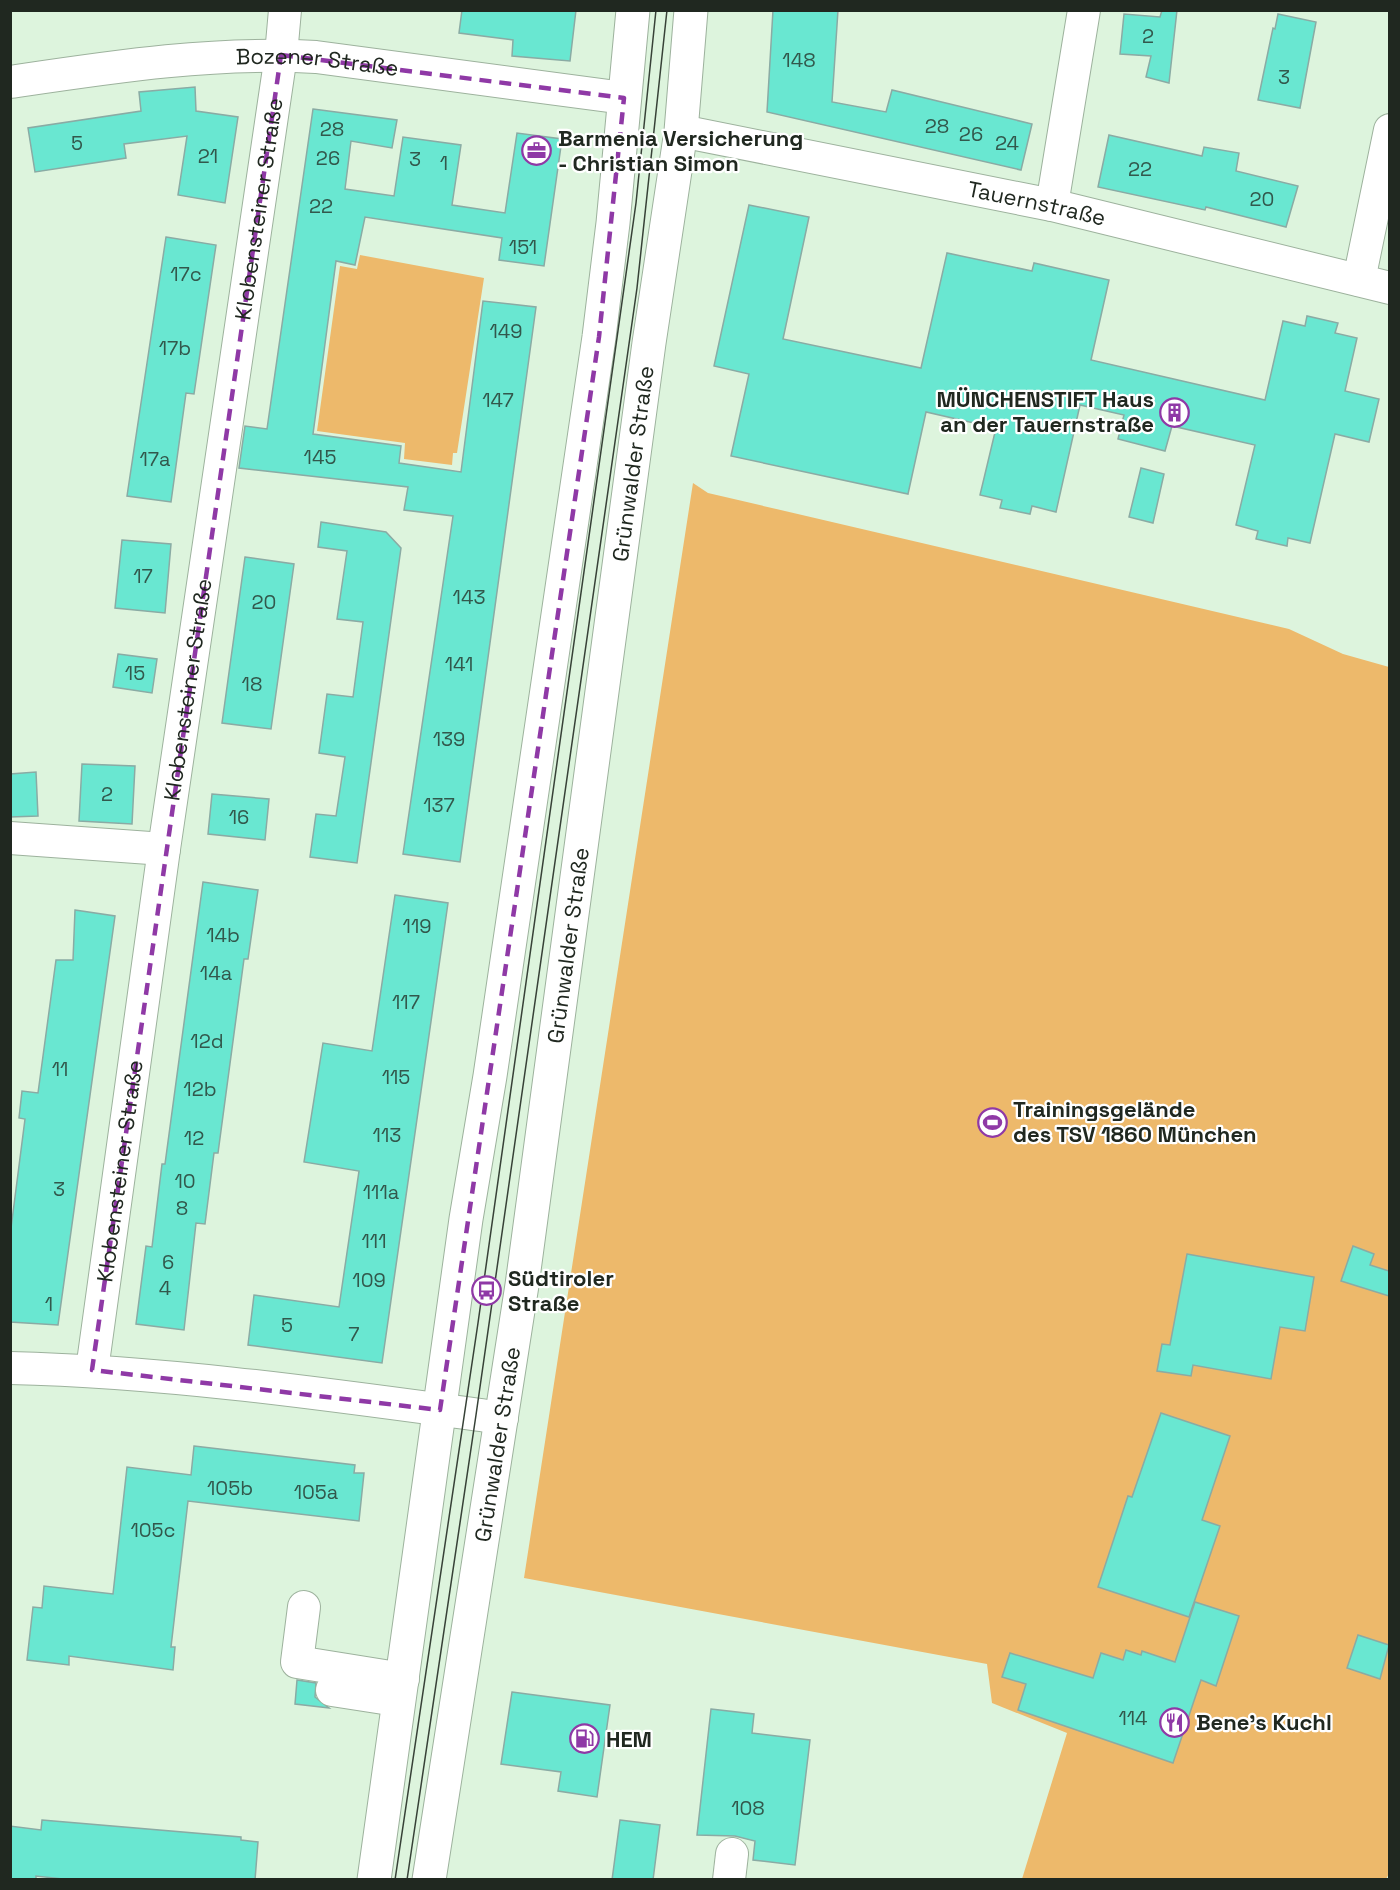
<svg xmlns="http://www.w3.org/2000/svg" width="1400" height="1890" viewBox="0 0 1400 1890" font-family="'Space Grotesk',sans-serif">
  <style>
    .green { fill: #edb96b }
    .building { fill: #69e7d1; stroke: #8aaba4; stroke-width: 1.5 }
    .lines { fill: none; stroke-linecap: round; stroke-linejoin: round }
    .minor-casing { stroke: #9db29d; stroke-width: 34 }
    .major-casing { stroke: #9db29d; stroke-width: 35 }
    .minor { stroke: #fff; stroke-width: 32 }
    .major { stroke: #fff; stroke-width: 33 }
    .tram { stroke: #374137; stroke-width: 1.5 }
    .marked { fill: none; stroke: #8f39a6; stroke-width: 4.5; stroke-dasharray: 12 8; stroke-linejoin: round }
    .labels { text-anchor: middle; stroke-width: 4.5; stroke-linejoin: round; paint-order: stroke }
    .number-label { font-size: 20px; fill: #32584c }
    .street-label { font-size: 22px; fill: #202820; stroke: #fff }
    .poi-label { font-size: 22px; font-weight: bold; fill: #202820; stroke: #fff; text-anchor: start }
  </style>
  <rect width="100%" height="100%" fill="#ddf4dd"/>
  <g class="green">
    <path d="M360,255L484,278L457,453H453L452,465L404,459L405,443L317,431L340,266L357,269Z"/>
    <path d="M693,483L708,493L1289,629L1343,654L1389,667L1390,1872L1386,1879H1022L1067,1733L992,1703L987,1664L524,1578Z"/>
  </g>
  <g class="building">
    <path d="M462,10H576L570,61L512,56L513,40L459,33Z"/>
    <path d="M773,10H838L832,102L886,112L892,90L1032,124L1021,170L767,112Z"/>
    <path d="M1162,10H1177L1169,83L1146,77L1151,56L1120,54L1124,14L1160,17Z"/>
    <path d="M1278,14L1316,22L1300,108L1258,100L1273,28L1275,29Z"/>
    <path d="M195,87L196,111L238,117L225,203L178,195L187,136L124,144L126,158L35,172L28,128L141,111L139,92Z"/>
    <path d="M313,109L397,120L392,148L351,141L345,189L394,196L403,137L461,145L452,205L505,213L517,133L562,139L544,266L499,260L502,238L365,217L355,265L336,261L313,434L401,446L399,463L461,472L483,301L536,307L460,862L403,854L453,516L404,510L408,487L239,468L245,426L267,429Z"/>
    <path d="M1109,135L1202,156L1204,147L1239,153L1236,171L1298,186L1286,227L1206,207L1205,210L1098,187Z"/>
    <path d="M749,205L809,217L783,339L921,368L947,253L1032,271L1034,263L1109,280L1091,360L1265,400L1283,321L1305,326L1307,316L1338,323L1335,333L1357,338L1345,391L1379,399L1369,442L1335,434L1310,543L1288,538L1287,546L1256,539L1258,531L1236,525L1255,445L1172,426L1165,451L1118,439L1124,415L1080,405L1056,512L1032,506L1030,514L1000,508L1002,500L980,495L996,428L926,412L908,494L731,456L749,374L714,366Z"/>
    <path d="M166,237L216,245L194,394L186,393L171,502L127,496Z"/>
    <path d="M1141,468L1164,474L1153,523L1129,517Z"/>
    <path d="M321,522L386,532L401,548L357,863L310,857L316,814L336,816L345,757L319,753L327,694L353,697L363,622L337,619L347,551L318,547Z"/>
    <path d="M122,540L171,544L165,613L115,608Z"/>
    <path d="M245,557L294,564L271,729L222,723Z"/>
    <path d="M118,654L157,659L152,693L113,687Z"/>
    <path d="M82,764L135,766L132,824L79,821Z"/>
    <path d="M36,772L38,816L10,817V774Z"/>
    <path d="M212,794L269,799L265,840L208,834Z"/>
    <path d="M203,882L258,890L248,959H244L218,1153H214L205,1224L196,1223L184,1330L136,1324L146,1246L152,1247L162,1164H165Z"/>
    <path d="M395,895L448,903L382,1363L248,1345L254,1295L339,1307L359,1171L304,1162L323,1043L372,1051Z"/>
    <path d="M75,910L115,916L58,1325L10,1322V1236L25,1119L19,1118L22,1091L38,1093L56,960H73Z"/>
    <path d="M1353,1246L1374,1254L1370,1265L1389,1271V1296L1341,1281Z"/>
    <path d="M1187,1254L1314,1277L1305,1331L1280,1327L1271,1379L1193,1365L1191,1376L1157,1371L1162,1344L1170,1345Z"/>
    <path d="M1161,1413L1230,1436L1202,1520L1220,1526L1189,1617L1098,1587L1128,1496L1132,1497Z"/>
    <path d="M194,1446L355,1465L354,1473H364L359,1521L188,1501L171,1647H175L173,1670L69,1656V1665L27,1660L33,1607L42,1608L44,1586L113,1594L127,1467L191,1475Z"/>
    <path d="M1195,1602L1239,1616L1216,1686L1201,1680L1173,1763L1018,1710L1026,1684L1002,1677L1010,1653L1093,1678L1101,1653L1123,1660L1126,1650L1141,1655L1142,1651L1175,1662Z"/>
    <path d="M1358,1635L1389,1645L1380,1679L1347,1668Z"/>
    <path d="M297,1680L316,1683L315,1697L329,1708L295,1704Z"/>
    <path d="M512,1692L610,1705L597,1797L558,1791L561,1772L501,1764Z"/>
    <path d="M711,1709L754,1714L752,1733L810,1740L795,1865L753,1860L755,1841L735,1836L697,1835Z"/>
    <path d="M42,1820L241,1837V1840L258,1842L255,1880H72L36,1876V1880H10V1826L41,1830Z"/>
    <path d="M620,1820L660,1825L653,1880H612Z"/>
  </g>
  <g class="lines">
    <defs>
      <g id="minor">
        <path id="s1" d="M10,82C111,67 215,51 316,57L624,98"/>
        <path id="s2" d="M681,131L1052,205L1390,288"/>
        <path d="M1052,205L1084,10"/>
        <path d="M1359,280L1390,130"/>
        <path d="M10,838L164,849"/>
        <path d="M10,1368C176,1372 338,1396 502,1418"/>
        <path id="s3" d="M92,1370L164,849L281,55L285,10"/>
        <path d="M304,1607L297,1662L403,1679"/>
        <path d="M332,1690L390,1699"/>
        <path d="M729,1880L732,1854"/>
      </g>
      <g id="major">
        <path d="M374,1880L466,1219L490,1076L599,337L613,223L633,10"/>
        <path id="s4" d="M429,1880L522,1285L649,343L681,131L691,10"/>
      </g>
    </defs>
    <use href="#minor" class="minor-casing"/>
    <use href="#major" class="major-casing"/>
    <use href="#minor" class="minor"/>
    <use href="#major" class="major"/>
    <g class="tram">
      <path d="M395,1880L478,1323L636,203L656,10"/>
      <path d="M407,1880L476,1415L637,288L667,10"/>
    </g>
  </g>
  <path class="marked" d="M281,55L624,98L599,337L440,1410L92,1370Z"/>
  <defs>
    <symbol id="office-ring" viewBox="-11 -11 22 22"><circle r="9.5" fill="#fff" stroke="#8f39a6" stroke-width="1.5"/><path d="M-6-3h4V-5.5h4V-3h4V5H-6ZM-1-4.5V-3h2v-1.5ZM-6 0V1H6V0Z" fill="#8f39a6"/></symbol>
    <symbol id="building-ring" viewBox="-11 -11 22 22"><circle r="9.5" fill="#fff" stroke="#8f39a6" stroke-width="1.5"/><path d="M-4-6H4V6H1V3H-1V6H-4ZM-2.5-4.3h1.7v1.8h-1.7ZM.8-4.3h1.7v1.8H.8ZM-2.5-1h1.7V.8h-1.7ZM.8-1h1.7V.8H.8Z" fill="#8f39a6"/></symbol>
    <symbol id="stadium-ring" viewBox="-11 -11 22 22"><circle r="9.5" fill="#fff" stroke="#8f39a6" stroke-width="1.5"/><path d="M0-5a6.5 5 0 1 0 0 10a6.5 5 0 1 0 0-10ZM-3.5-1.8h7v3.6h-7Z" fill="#8f39a6"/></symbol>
    <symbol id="bus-ring" viewBox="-11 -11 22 22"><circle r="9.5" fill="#fff" stroke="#8f39a6" stroke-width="1.5"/><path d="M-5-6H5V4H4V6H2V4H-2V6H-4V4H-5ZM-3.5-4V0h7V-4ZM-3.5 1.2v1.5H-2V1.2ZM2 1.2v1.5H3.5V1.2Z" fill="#8f39a6"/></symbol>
    <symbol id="restaurant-ring" viewBox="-11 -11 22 22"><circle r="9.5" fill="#fff" stroke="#8f39a6" stroke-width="1.5"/><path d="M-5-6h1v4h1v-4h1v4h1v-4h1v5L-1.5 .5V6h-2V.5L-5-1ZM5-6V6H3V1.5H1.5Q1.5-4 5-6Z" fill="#8f39a6"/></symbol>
    <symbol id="fuel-ring" viewBox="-11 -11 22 22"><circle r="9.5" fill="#fff" stroke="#8f39a6" stroke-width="1.5"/><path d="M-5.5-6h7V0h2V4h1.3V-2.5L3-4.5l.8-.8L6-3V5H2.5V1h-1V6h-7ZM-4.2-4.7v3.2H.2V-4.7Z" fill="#8f39a6"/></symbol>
  </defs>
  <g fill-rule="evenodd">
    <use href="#office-ring" x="520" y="134" width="33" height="33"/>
    <use href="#building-ring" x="1158" y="396" width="33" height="33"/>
    <use href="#stadium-ring" x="976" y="1106" width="33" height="33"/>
    <use href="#bus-ring" x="470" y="1274" width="33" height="33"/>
    <use href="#restaurant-ring" x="1158" y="1706" width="33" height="33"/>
    <use href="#fuel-ring" x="568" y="1722" width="33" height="33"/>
  </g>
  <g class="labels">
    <g class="number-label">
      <text x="1148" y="43">2</text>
      <text x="799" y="67">148</text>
      <text x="1284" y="84">3</text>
      <text x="937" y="133">28</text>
      <text x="332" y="136">28</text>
      <text x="971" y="141">26</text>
      <text x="77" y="150">5</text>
      <text x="1007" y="150">24</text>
      <text x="208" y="163">21</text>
      <text x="328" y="165">26</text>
      <text x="415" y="166">3</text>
      <text x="444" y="170">1</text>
      <text x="1140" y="176">22</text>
      <text x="1262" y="206">20</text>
      <text x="321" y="213">22</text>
      <text x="523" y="254">151</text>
      <text x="186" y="281">17c</text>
      <text x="506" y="338">149</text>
      <text x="175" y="355">17b</text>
      <text x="498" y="407">147</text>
      <text x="320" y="464">145</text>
      <text x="155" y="466">17a</text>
      <text x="143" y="583">17</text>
      <text x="469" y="604">143</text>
      <text x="264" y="609">20</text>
      <text x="459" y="671">141</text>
      <text x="135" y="680">15</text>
      <text x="252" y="691">18</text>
      <text x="449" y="746">139</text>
      <text x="107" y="801">2</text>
      <text x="439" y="812">137</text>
      <text x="239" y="824">16</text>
      <text x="417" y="933">119</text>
      <text x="223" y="942">14b</text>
      <text x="216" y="980">14a</text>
      <text x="406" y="1009">117</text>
      <text x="207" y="1048">12d</text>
      <text x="60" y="1076">11</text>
      <text x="396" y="1084">115</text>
      <text x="200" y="1096">12b</text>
      <text x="387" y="1142">113</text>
      <text x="194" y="1145">12</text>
      <text x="185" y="1188">10</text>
      <text x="59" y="1196">3</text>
      <text x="381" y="1199">111a</text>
      <text x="182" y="1215">8</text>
      <text x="374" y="1248">111</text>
      <text x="168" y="1269">6</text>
      <text x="369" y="1287">109</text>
      <text x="165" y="1295">4</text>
      <text x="49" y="1311">1</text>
      <text x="287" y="1332">5</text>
      <text x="354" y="1341">7</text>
      <text x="230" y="1495">105b</text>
      <text x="316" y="1499">105a</text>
      <text x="153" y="1537">105c</text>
      <text x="1133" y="1725">114</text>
      <text x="748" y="1815">108</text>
    </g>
    <g class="street-label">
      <text dy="8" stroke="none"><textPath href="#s1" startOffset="309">Bozener Straße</textPath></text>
      <text dy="8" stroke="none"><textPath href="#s2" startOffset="363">Tauernstraße</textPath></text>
      <text dy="8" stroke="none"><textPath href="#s3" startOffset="1173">Klobensteiner Straße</textPath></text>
      <text dy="8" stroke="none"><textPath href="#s4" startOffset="1431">Grünwalder Straße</textPath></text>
      <text dy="8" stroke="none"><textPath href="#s3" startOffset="687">Klobensteiner Straße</textPath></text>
      <text dy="8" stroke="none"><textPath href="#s4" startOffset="945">Grünwalder Straße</textPath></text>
      <text dy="8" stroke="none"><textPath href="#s3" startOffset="201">Klobensteiner Straße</textPath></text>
      <text dy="8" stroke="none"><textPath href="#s4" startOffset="441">Grünwalder Straße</textPath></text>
    </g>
    <g class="poi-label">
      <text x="558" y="146">Barmenia Versicherung<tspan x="558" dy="25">- Christian Simon</tspan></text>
      <text x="1154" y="407" text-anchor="end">MÜNCHENSTIFT Haus<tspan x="1154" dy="25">an der Tauernstraße</tspan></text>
      <text x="1013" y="1117">Trainingsgelände<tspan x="1013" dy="25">des TSV 1860 München</tspan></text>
      <text x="508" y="1286">Südtiroler<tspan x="508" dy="25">Straße</tspan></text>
      <text x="1196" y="1730">Bene's Kuchl</text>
      <text x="606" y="1747">HEM</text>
    </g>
  </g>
  <rect width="1400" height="1890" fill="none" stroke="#202820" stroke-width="24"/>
</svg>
